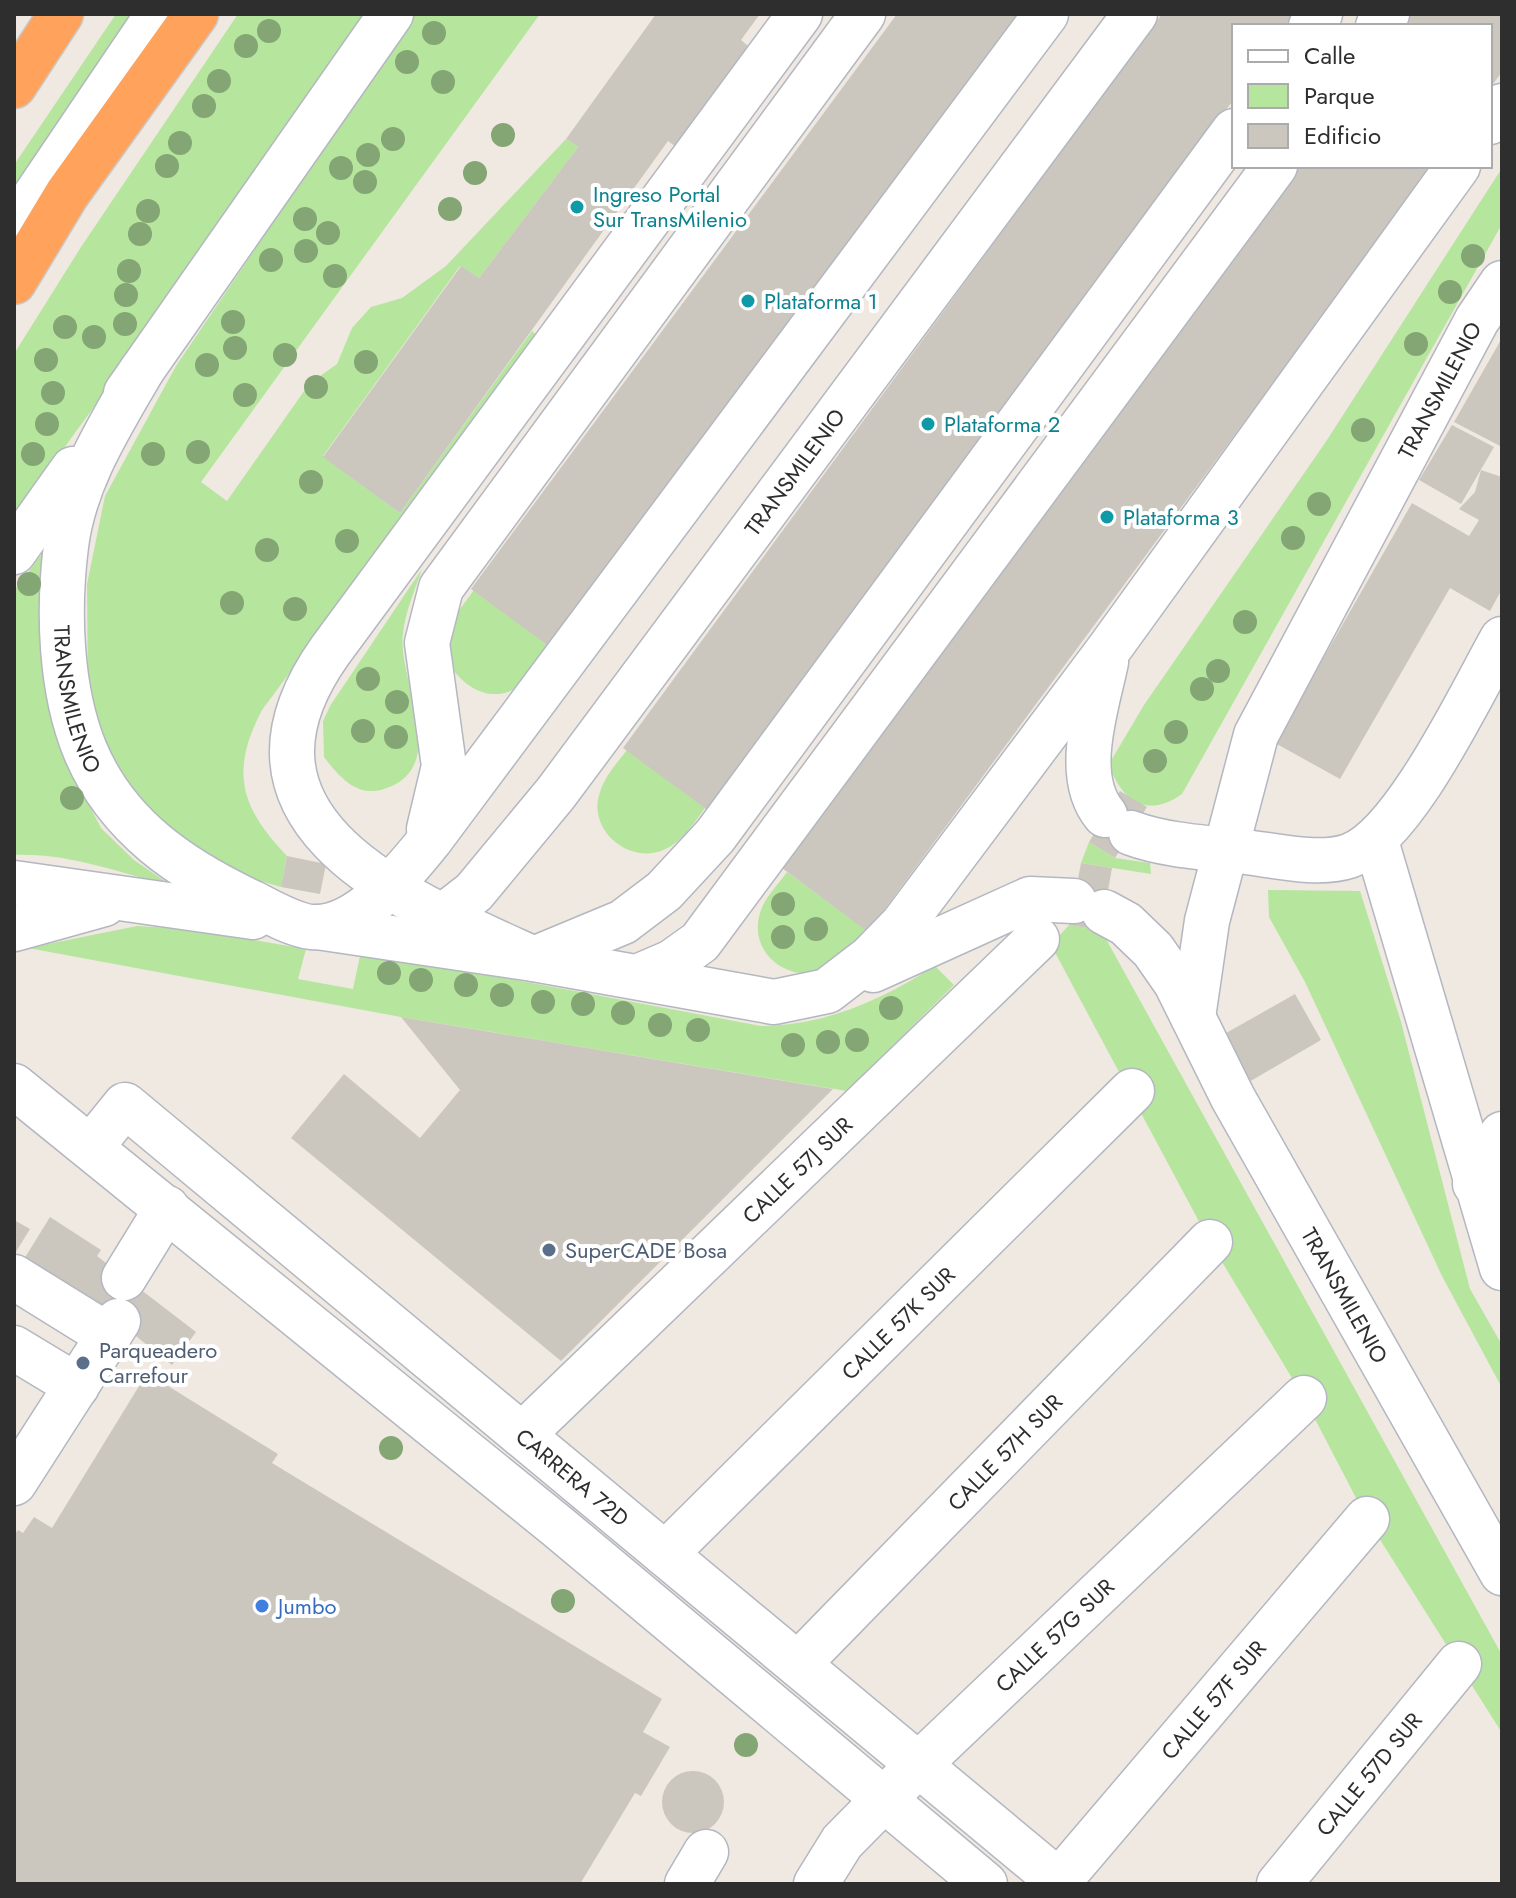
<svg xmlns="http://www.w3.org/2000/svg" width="1516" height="1898" viewBox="0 0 1516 1898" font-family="Jost,sans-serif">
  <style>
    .green { fill: #b6e59e }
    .building { fill: #cbc7bf }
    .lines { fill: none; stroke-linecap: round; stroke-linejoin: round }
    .minor-casing { stroke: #b4b7c1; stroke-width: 47 }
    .highway-casing { stroke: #c9c9c9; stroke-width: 47 }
    .minor { stroke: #fff; stroke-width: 44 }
    .highway { stroke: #ffa35c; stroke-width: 44 }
    .tree { fill: #84a574 }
    .culture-dot { fill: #0f9aa8; stroke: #fff; stroke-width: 3 }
    .service-dot { fill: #5c6f8a; stroke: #fff; stroke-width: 3 }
    .shop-dot { fill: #3f7fe0; stroke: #fff; stroke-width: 3 }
    .labels { text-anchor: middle; stroke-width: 8; stroke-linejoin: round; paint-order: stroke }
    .culture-label { font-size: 22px; fill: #0d838f; stroke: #fff; text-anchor: start }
    .street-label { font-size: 22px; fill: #2e2e2e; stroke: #fff }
    .service-label { font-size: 22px; fill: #4e5e75; stroke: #fff; text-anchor: start }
    .shop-label { font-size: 22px; fill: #366cbe; stroke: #fff; text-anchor: start }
  </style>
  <rect width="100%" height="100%" fill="#efe9e1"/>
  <g class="green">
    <path d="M116,14H143L14,201V165Z"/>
    <path d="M238,14H370L212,244L14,517V354L81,247Z"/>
    <path d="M414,14H540L201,482L227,501L309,384L337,364L352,328L371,307L402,298L446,266L566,139L578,147L479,278L460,266L323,456L400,513L532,331L539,337L262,710C230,771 240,807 287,856L281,887L223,870L180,846L125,787L88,704L87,584L105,496L176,366Z"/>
    <path d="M1502,168V224L1182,794C1147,819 1121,801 1109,764L1144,705L1327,440Z"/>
    <path d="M47,547L69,766L101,828L134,860L172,886C119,873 70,853 14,855V591Z"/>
    <path d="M422,569C415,590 405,612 403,634C397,681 453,767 384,789C356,798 339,776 324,757L323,721L330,706Z"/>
    <path d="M474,590L551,648C543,659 534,674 523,683C494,708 460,687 446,658L454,617Z"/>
    <path d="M627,750L705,808C693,824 681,844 661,851C626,863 587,828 600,792C605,776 617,763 627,750Z"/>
    <path d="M1089,842L1115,858L1150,863L1151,874L1081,863Z"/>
    <path d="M787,872L865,929C857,940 849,955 838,963C802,991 746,960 760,913C764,898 778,885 787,872Z"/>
    <path d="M1268,890L1360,891L1401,1022L1470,1289L1502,1345V1388L1442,1276L1305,982L1269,917Z"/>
    <path d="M1069,925L1101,930L1502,1655V1733L1367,1519L1304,1398L1210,1242L1051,945Z"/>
    <path d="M137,926L189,929L306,949L298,979L353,989L361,951L761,1026C827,1025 879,1001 935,966L954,985L847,1091L401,1017L28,948Z"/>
  </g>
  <g class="building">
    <path d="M656,14H760L741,40L748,46L676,147L668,141L400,513L323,457L461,266L479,278L578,147L566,139Z"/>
    <path d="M897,14H1025L554,650L471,589Z"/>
    <path d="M1162,14H1297L1288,26H1234V99L710,812L623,748Z"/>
    <path d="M1410,14H1502V72L1490,88V26H1402Z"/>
    <path d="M1299,166H1433L868,932L782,868Z"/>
    <path d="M1502,338V447L1454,422Z"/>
    <path d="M1452,425L1494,447L1461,504L1419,480Z"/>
    <path d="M1481,470L1502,477V589L1490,611L1450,588L1340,779L1275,743L1412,503L1469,536L1479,520L1459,509L1475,492Z"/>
    <path d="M1120,791L1147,807L1115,858L1089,842Z"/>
    <path d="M287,856L326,864L320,894L281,887Z"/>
    <path d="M1081,863L1112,868L1101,930L1069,925Z"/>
    <path d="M1295,994L1321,1040L1225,1096L1198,1049Z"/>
    <path d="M401,1017L833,1089L561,1361L291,1138L344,1074L420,1138L460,1090Z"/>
    <path d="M50,1217L101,1250L97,1256L196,1332L172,1365L76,1288L71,1297L21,1264Z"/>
    <path d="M14,1220L30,1229L14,1255Z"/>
    <path d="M147,1373L278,1454L272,1463L662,1699L643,1732L670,1747L641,1796L635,1793L580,1884H14V1535L18,1530L23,1533L34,1517L52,1528Z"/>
    <circle cx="693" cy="1802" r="31"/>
  </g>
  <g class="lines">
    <defs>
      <g id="minor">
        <path d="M800,14L330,651C209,822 404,900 534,959L623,922L664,891L715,836L1234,131"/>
        <path d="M1311,26L1320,14"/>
        <path d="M1378,26L1387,14"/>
        <path d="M1490,122L1502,106"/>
        <path d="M14,227L158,14"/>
        <path id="s1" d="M142,370C110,426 74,481 66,546C58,610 60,689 85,750C117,827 182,870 255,904C270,912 294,925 311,927C358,931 404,872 430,840L1046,14"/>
        <path d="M126,393L391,14"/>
        <path d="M14,552L73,469"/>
        <path d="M1105,815C1072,776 1097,706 1106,662"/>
        <path d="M429,829L444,766L427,643L441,588L863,14"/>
        <path d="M1131,833C1166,846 1209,848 1246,852C1277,856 1319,866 1349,856C1404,837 1472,692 1502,639"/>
        <path d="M1376,841L1502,1268"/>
        <path d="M14,883L253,917"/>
        <path id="s2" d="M1104,912L1126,924L1153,950L1176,983L1233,1098L1502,1573"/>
        <path d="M317,927L534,959L774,1002L827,991L870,958L903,924L1109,649L1458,166"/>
        <path d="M14,929L104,904"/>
        <path id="s3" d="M424,931L474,892L556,793L1135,14"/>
        <path d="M873,970L1030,899L1074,901"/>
        <path d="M637,977L672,962L700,942L1275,166"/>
        <path id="s4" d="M1193,1017L1207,921L1256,735L1477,320L1502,283"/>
        <path d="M14,1086L557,1526L985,1884"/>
        <path id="s5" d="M91,1147L125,1105L1062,1884"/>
        <path d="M1475,1184L1502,1134"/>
        <path d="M14,1277L109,1336"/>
        <path d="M124,1278L167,1208"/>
        <path d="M14,1348L77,1386"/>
        <path id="s6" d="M522,1435L1037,939"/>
        <path d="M14,1483L118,1321"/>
        <path id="s7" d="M665,1554L1132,1091"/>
        <path id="s8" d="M798,1664L1210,1242"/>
        <path id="s9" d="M1059,1881L1367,1519"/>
        <path d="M687,1884L706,1852"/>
        <path id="s10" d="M816,1884L842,1842L918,1765L1304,1398"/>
        <path id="s11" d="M1279,1884L1459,1664"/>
      </g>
      <g id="highway">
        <path d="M14,86L61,14"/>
        <path d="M14,282L67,194L196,14"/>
      </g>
    </defs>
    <use href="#minor" class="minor-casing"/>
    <use href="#highway" class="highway-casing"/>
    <use href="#minor" class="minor"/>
    <use href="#highway" class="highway"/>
  </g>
  <g class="tree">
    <circle cx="269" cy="31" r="12"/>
    <circle cx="434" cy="33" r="12"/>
    <circle cx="246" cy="46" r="12"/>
    <circle cx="407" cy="62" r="12"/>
    <circle cx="219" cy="81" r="12"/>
    <circle cx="443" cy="82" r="12"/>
    <circle cx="204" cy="106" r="12"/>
    <circle cx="503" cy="135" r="12"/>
    <circle cx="393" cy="139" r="12"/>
    <circle cx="180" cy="143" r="12"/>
    <circle cx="368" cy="155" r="12"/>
    <circle cx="167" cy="166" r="12"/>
    <circle cx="341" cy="168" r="12"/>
    <circle cx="475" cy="173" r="12"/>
    <circle cx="365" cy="182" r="12"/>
    <circle cx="450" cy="209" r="12"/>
    <circle cx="148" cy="211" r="12"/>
    <circle cx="305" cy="219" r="12"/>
    <circle cx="328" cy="233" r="12"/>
    <circle cx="140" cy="234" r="12"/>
    <circle cx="306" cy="251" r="12"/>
    <circle cx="1473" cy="256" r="12"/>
    <circle cx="271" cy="260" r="12"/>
    <circle cx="129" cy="271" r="12"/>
    <circle cx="335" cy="276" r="12"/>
    <circle cx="1450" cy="292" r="12"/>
    <circle cx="126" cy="295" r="12"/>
    <circle cx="233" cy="322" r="12"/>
    <circle cx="125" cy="324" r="12"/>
    <circle cx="65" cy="327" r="12"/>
    <circle cx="94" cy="337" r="12"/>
    <circle cx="1416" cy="344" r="12"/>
    <circle cx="235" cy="348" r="12"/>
    <circle cx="285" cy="355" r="12"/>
    <circle cx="46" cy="360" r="12"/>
    <circle cx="366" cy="362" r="12"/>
    <circle cx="207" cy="365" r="12"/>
    <circle cx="316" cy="387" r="12"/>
    <circle cx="53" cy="393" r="12"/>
    <circle cx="245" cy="395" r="12"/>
    <circle cx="47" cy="424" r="12"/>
    <circle cx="1363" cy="430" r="12"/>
    <circle cx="198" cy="452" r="12"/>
    <circle cx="33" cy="454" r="12"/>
    <circle cx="153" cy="454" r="12"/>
    <circle cx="311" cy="482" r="12"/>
    <circle cx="1319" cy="504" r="12"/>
    <circle cx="1293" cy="538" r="12"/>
    <circle cx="347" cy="541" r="12"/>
    <circle cx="267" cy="550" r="12"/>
    <circle cx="29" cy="584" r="12"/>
    <circle cx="232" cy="603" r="12"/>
    <circle cx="295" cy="609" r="12"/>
    <circle cx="1245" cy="622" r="12"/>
    <circle cx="1218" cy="671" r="12"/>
    <circle cx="368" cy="679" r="12"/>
    <circle cx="1202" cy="689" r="12"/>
    <circle cx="397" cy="702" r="12"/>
    <circle cx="363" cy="731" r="12"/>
    <circle cx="1176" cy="732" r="12"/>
    <circle cx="396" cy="737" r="12"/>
    <circle cx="1155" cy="761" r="12"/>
    <circle cx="72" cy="798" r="12"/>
    <circle cx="783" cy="904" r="12"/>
    <circle cx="816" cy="929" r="12"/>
    <circle cx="783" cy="937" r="12"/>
    <circle cx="389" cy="973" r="12"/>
    <circle cx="421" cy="980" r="12"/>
    <circle cx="466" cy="985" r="12"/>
    <circle cx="502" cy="995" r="12"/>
    <circle cx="543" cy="1002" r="12"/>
    <circle cx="583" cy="1004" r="12"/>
    <circle cx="891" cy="1008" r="12"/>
    <circle cx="623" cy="1013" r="12"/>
    <circle cx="660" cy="1025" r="12"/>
    <circle cx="698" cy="1030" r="12"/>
    <circle cx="857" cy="1040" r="12"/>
    <circle cx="828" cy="1042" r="12"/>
    <circle cx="793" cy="1045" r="12"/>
    <circle cx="391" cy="1448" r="12"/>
    <circle cx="563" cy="1601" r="12"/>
    <circle cx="746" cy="1745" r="12"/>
  </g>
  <g class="culture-dot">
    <circle cx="577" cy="207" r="8"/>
    <circle cx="748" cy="301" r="8"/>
    <circle cx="928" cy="424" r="8"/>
    <circle cx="1107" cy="517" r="8"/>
  </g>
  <g class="service-dot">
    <circle cx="549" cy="1250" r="8"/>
    <circle cx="83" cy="1363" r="8"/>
  </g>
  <circle class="shop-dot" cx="262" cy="1606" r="8"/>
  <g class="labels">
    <g class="culture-label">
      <text x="593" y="202">Ingreso Portal<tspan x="593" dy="25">Sur TransMilenio</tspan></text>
      <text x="764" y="309">Plataforma 1</text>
      <text x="944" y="432">Plataforma 2</text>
      <text x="1123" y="525">Plataforma 3</text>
    </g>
    <g class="street-label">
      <text dy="8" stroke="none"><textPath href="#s4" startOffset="680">TRANSMILENIO</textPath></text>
      <text dy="8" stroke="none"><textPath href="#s3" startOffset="592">TRANSMILENIO</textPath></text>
      <text dy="8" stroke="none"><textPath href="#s1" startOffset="348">TRANSMILENIO</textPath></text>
      <text dy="8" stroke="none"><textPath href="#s6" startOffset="382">CALLE 57J SUR</textPath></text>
      <text dy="8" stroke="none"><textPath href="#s2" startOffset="458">TRANSMILENIO</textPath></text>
      <text dy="8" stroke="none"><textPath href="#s7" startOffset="328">CALLE 57K SUR</textPath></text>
      <text dy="8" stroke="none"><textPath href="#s8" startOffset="296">CALLE 57H SUR</textPath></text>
      <text dy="8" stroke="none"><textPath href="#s5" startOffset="636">CARRERA 72D</textPath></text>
      <text dy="8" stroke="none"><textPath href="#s10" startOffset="346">CALLE 57G SUR</textPath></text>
      <text dy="8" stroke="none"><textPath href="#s9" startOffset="238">CALLE 57F SUR</textPath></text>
      <text dy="8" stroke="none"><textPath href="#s11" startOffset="142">CALLE 57D SUR</textPath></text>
    </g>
    <g class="service-label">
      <text x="565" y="1258">SuperCADE Bosa</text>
      <text x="99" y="1358">Parqueadero<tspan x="99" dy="25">Carrefour</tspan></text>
    </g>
    <g class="shop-label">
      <text x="278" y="1614">Jumbo</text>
    </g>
  </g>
  <rect width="1516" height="1898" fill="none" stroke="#2e2e2e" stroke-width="32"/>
  <rect x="1232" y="24" width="260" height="144" fill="#ffffff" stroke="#ababab" stroke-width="2"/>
  <rect x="1248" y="50" width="40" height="12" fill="#ffffff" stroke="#ababab" stroke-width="2"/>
  <text x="1304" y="64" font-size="24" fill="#2e2e2e">Calle</text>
  <rect x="1248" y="84" width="40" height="24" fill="#b6e59e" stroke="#ababab" stroke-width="2"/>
  <text x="1304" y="104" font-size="24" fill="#2e2e2e">Parque</text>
  <rect x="1248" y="124" width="40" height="24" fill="#cbc7bf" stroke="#ababab" stroke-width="2"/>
  <text x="1304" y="144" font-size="24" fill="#2e2e2e">Edificio</text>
</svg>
